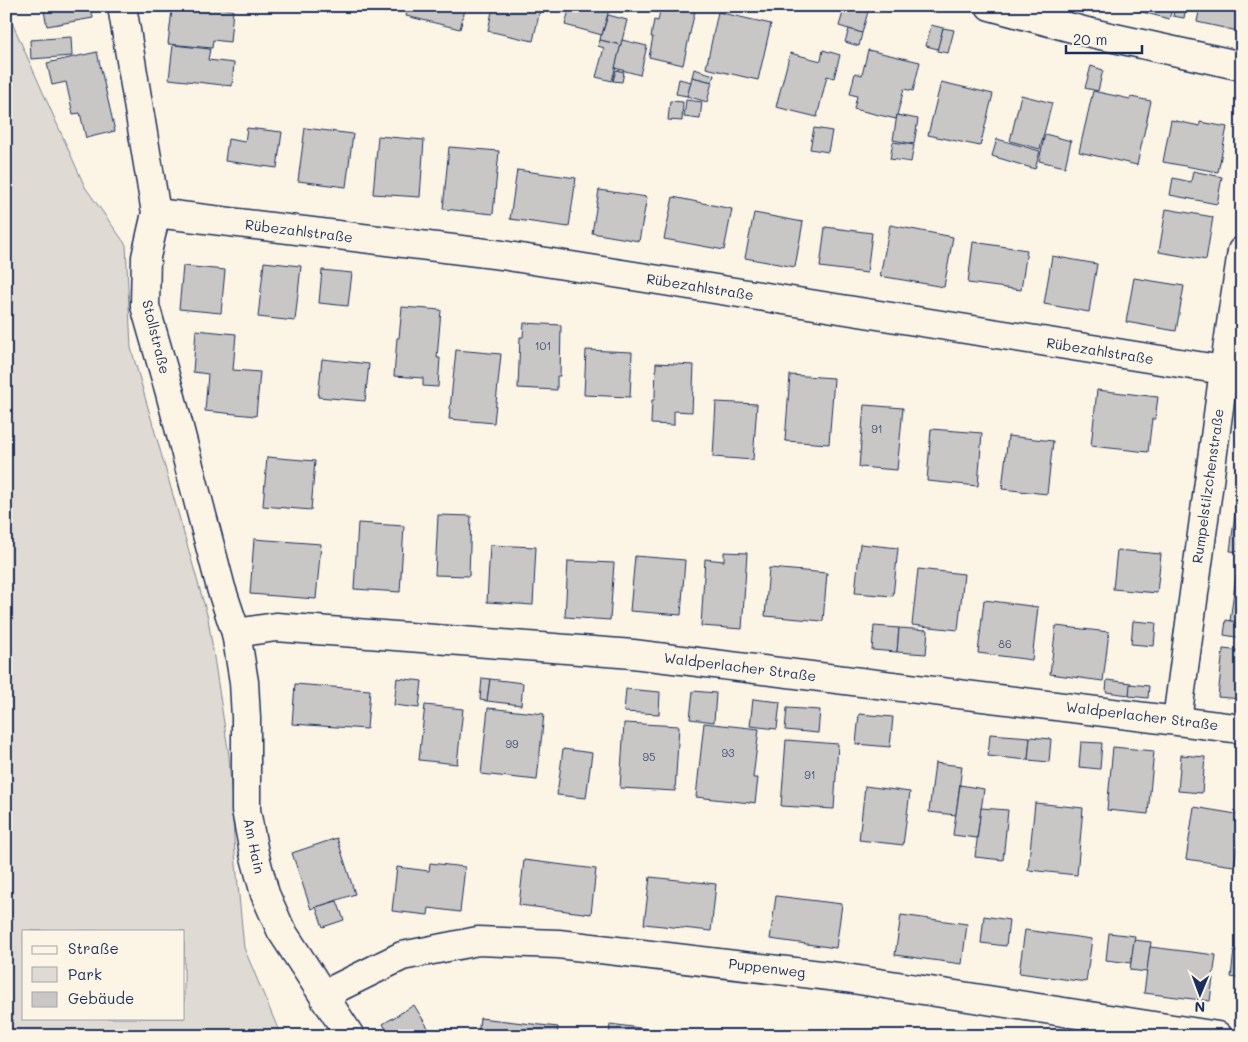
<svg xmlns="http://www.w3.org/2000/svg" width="1248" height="1042" viewBox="0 0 1248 1042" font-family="Mali,sans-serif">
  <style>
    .green { fill: #dfdbd4; stroke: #7d8599; fill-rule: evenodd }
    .building { fill: #c8c7c6; stroke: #1b2f5e }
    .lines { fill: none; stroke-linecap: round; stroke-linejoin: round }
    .street-casing { stroke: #1b2f5e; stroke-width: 31 }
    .street { stroke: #fcf5e5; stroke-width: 28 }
    .labels { text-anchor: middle; stroke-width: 5; stroke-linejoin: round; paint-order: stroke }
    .number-label { font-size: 11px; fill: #465578 }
    .street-label { font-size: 14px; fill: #1b2f5e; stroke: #fcf5e5 }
  </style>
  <rect width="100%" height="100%" fill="#fcf5e5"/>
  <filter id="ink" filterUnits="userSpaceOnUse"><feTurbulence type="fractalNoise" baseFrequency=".02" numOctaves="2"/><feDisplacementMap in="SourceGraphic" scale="10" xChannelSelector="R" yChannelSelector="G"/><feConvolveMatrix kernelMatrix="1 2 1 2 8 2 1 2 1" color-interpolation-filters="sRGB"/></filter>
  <g filter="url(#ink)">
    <path class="green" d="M6,9L85,187L126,245L131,348L208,618L229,756L235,854L244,948L281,1036H6ZM24,931H184V1018H24Z"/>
    <g class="building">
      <path d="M43,6H91L93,18L47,26Z"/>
      <path d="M156,6H204L233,10L230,42L213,40L212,48L168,44L172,10Z"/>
      <path d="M408,6H466L460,29L406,16Z"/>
      <path d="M493,6H541L533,41L488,31Z"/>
      <path d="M570,6H610L602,35L565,25Z"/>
      <path d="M661,6H696L683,65L649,57L653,37H651L654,20L658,21Z"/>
      <path d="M845,6H862L869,8L862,33L839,26Z"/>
      <path d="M1120,6H1173L1169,19Z"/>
      <path d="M1175,6H1186L1184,18L1173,16Z"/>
      <path d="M1200,6H1242V32L1197,22Z"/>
      <path d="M718,12L771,24L758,80L706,68Z"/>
      <path d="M608,15L627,20L621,45L600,40L601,35H602Z"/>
      <path d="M931,25L943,28L938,49L926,46Z"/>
      <path d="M943,28L954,30L948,53L937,51Z"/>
      <path d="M849,29L862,33L859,46L845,42Z"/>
      <path d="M71,37L72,56L31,59L30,40Z"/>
      <path d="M600,40L621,45L612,81L596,77L604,48L598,46Z"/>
      <path d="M622,40L647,46L640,75L615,68Z"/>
      <path d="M173,45L210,49L208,60L234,63L232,86L169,79Z"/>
      <path d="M823,50L840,55L834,78L827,76L817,117L776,107L790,53L821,61Z"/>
      <path d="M868,50L920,62L913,91L904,89L896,119L854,109L857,96L850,94L855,73L862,75Z"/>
      <path d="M97,52L115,131L86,138L80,113L73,114L66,82L52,85L47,63Z"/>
      <path d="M1091,66L1103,70L1098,91L1085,88Z"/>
      <path d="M694,69L714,75L712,82L692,77Z"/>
      <path d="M616,70L624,72L622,82L613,81Z"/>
      <path d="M692,77L712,82L707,102L687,96Z"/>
      <path d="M679,79L691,82L687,96L676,94Z"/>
      <path d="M941,82L993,94L980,146L928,135Z"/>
      <path d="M1093,91L1130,99L1131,97L1151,101L1137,165L1079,152Z"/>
      <path d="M1021,95L1052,103L1040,149L1010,141Z"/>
      <path d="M686,100L702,102L700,119L684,117Z"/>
      <path d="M670,101L683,102L682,121L668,120Z"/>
      <path d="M897,115L918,119L914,144L893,140Z"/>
      <path d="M1171,120L1200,126V122L1227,127L1218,172L1163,162Z"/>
      <path d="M247,128L282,132L277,168L225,161L228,139L245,142Z"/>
      <path d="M305,128L353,134L346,187L298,181Z"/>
      <path d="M814,128L832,131L828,152L810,149Z"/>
      <path d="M1045,134L1071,141L1065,167L1039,161Z"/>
      <path d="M378,136L424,140L420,197L373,194Z"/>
      <path d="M997,139L1040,151L1035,169L992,156Z"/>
      <path d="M893,142L914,145L911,162L890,159Z"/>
      <path d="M449,147L499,151L493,214L443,209Z"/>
      <path d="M517,170L576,178L569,227L510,219Z"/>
      <path d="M1193,171L1222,177L1217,204L1170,195L1173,178L1191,182Z"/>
      <path d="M599,190L647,197L639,241L592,233Z"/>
      <path d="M673,197L732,209L724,250L664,239Z"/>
      <path d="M1166,209L1213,217L1206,260L1159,252Z"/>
      <path d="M754,213L803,222L795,267L745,258Z"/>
      <path d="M890,225L953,237L944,287L880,276Z"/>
      <path d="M825,227L872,233L867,273L820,267Z"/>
      <path d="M973,242L1027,250L1021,290L968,283Z"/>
      <path d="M1052,256L1097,264L1089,312L1044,304Z"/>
      <path d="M264,262L301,266L295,321L258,317Z"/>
      <path d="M183,266L225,270L221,313L179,309Z"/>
      <path d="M322,270L352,273L348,306L319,303Z"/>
      <path d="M1134,278L1184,286L1176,331L1126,322Z"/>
      <path d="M402,307L441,310L437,358H440L438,387L423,386V378L394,376L397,338H399Z"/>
      <path d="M524,323L561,325L560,376H557V390L518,388L520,337H523Z"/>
      <path d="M196,330L236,334L233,370L260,372L256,416L205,411L208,374L193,372Z"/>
      <path d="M456,350L501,354L494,423L449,419Z"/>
      <path d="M586,350L632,352L630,397L584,395Z"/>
      <path d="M322,359L369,364L365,401L318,397Z"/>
      <path d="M656,363L694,365L692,412L674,411V425L651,424L652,400H654L655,396Z"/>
      <path d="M790,375L834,378L829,444L785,441Z"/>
      <path d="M1097,390L1158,397L1155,419H1152L1148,452L1091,446Z"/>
      <path d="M716,402L757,404L753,460L713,457Z"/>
      <path d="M864,405L903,408L897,470L859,467Z"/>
      <path d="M931,429L982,433L978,486L927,481Z"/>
      <path d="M1008,436L1053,441L1047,494L1002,489Z"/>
      <path d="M267,457L315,461L311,510L263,506Z"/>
      <path d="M1237,499H1242V552L1230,551Z"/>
      <path d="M438,515L471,516L469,576L435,575Z"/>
      <path d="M358,523L404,526L400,592L354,589Z"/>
      <path d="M254,539L321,544L316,599L250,594Z"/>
      <path d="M860,544L898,548L893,596L855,593Z"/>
      <path d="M490,545L536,547L533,605L487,602Z"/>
      <path d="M1117,550L1161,554L1157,593L1113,589Z"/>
      <path d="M724,552L747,553L742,629L701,626L705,559L724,561Z"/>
      <path d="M635,556L685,560L681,615L630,611Z"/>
      <path d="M568,561L614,563L610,620L565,617Z"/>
      <path d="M769,568L827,573L823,621L765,616Z"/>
      <path d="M918,569L964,574L958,630L912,625Z"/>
      <path d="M1236,576L1242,577V623L1230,621Z"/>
      <path d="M984,600L1038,607L1032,660L978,653Z"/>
      <path d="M1226,620L1242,623V638L1224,635Z"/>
      <path d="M1133,621L1156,623L1154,646L1131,644Z"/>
      <path d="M874,626L899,628L897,652L872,650Z"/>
      <path d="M1056,626L1109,632L1103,681L1050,674Z"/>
      <path d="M899,628L928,630L926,654L897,652Z"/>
      <path d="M1223,649L1242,651V699L1218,697Z"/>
      <path d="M397,678L422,681L419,708L394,705Z"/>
      <path d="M482,678L490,679L487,701L480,700Z"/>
      <path d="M490,679L523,683L521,705L487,701Z"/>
      <path d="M1107,680L1131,683L1129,695L1106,692Z"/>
      <path d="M295,684L370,690L367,729L292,724Z"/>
      <path d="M1130,684L1149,686L1148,698L1129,696Z"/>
      <path d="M626,689L660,692L659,714L624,712Z"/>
      <path d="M693,691L716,693L714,722L690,719Z"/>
      <path d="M753,699L780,702L777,729L750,726Z"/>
      <path d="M425,705L463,709L457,764L419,760Z"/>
      <path d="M488,708L544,714L537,780L481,774Z"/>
      <path d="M787,708L820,710L818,733L785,730Z"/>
      <path d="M859,714L893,717L890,747L856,744Z"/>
      <path d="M624,723L679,726L675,791L620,788Z"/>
      <path d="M704,723L759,729L753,778H758L755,803L750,802V803L696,797Z"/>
      <path d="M990,734L1030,737L1028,760L988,756Z"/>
      <path d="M1030,737L1051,739L1049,762L1028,760Z"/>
      <path d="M786,740L838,744L834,809L781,806Z"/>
      <path d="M1081,742L1102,743L1100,769L1079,767Z"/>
      <path d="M1113,747L1154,751L1148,814L1107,810Z"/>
      <path d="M563,749L592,753L586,798L557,795Z"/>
      <path d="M1181,755L1205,757L1202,793L1178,791Z"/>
      <path d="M935,763L962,766L956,815L929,812Z"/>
      <path d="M960,785L984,789L977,838L953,835Z"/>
      <path d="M865,786L910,792L903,845L859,840Z"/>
      <path d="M1035,803L1083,808L1077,875L1028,870Z"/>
      <path d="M1194,807L1242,815L1234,866L1186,859Z"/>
      <path d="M981,808L1008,810L1003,860L975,857Z"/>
      <path d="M337,838L355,894L311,909L292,853Z"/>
      <path d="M524,860L596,869L591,914L519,905Z"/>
      <path d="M430,863L465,867L460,912L429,908L428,915L392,911L397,867L429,871Z"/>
      <path d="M650,877L716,884L711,931L644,924Z"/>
      <path d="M776,896L842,904L836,948L770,939Z"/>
      <path d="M337,901L344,920L323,927L316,907Z"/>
      <path d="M901,915L967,924L962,964L895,955Z"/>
      <path d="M984,916L1009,920L1006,946L981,943Z"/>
      <path d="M1025,930L1092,939L1086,982L1019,973Z"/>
      <path d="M1109,933L1135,936L1131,963L1106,960Z"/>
      <path d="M1134,940L1151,942L1147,972L1130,970Z"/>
      <path d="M1150,947L1216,955L1210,1001L1144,993Z"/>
      <path d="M1234,950L1242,951V979L1231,977Z"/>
      <path d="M414,1005L433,1036H390L383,1024Z"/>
      <path d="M480,1018L558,1027L557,1036H478Z"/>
      <path d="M610,1024L685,1034V1036H609Z"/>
    </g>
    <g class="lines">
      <defs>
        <g id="street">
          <path d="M122,6L156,213L146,257L145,306L170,393L221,588L236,633L244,682L246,718V810L254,853L265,894L281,930L350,1036"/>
          <path d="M990,6L1087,32L1242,66"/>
          <path d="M156,213L502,255L1242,373"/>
          <path d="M236,633L276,627L633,654L1242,729"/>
          <path d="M1177,720L1224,370L1242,251"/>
          <path d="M326,1001L337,988L402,956L478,941L558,944L846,978L1218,1036"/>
        </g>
      </defs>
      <use href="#street" class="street-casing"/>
      <use href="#street" class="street"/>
    </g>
  </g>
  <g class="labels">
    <g class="number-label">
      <text x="543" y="350">101</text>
      <text x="877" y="433">91</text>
      <text x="1005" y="648">86</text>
      <text x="512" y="748">99</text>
      <text x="728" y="757">93</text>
      <text x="649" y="761">95</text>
      <text x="810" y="779">91</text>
    </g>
    <g class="street-label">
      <text transform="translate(299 231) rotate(7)" y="5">Rübezahlstraße</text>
      <text transform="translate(700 287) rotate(9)" y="5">Rübezahlstraße</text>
      <text transform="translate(156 337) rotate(76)" y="5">Stollstraße</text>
      <text transform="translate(1100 351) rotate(9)" y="5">Rübezahlstraße</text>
      <text transform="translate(1208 486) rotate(-82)" y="5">Rumpelstilzchenstraße</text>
      <text transform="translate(740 667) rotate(7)" y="5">Waldperlacher Straße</text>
      <text transform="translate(1142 716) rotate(7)" y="5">Waldperlacher Straße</text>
      <text transform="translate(254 846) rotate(78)" y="5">Am Hain</text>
      <text transform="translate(767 968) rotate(7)" y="5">Puppenweg</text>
    </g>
  </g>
  <rect width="1248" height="1042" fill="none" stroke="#fcf5e5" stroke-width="25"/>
  <rect x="12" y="12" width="1223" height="1017" fill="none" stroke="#1b2f5e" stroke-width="2" filter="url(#ink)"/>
  <rect x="22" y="930" width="162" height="90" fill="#fcf5e5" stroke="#a2a6af"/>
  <rect x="32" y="946" width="25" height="8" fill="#fcf5e5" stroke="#a2a6af"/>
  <text x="68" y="954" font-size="15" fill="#1b2f5e">Straße</text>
  <rect x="32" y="967" width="25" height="15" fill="#dfdbd4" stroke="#a2a6af"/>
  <text x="68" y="980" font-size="15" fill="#1b2f5e">Park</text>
  <rect x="32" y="992" width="25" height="15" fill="#c8c7c6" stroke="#a2a6af"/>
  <text x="68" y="1004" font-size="15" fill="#1b2f5e">Gebäude</text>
  <g transform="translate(1200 994) rotate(181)" stroke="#fcf5e5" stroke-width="4" paint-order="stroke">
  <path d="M0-4L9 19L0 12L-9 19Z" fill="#1b2f5e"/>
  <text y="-8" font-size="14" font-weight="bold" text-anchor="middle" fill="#1b2f5e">N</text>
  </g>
  <path d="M1066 45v8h76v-8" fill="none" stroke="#1b2f5e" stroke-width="2.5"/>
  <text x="1073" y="45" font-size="15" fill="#1b2f5e" stroke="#fcf5e5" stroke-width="4" paint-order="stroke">20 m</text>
</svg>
